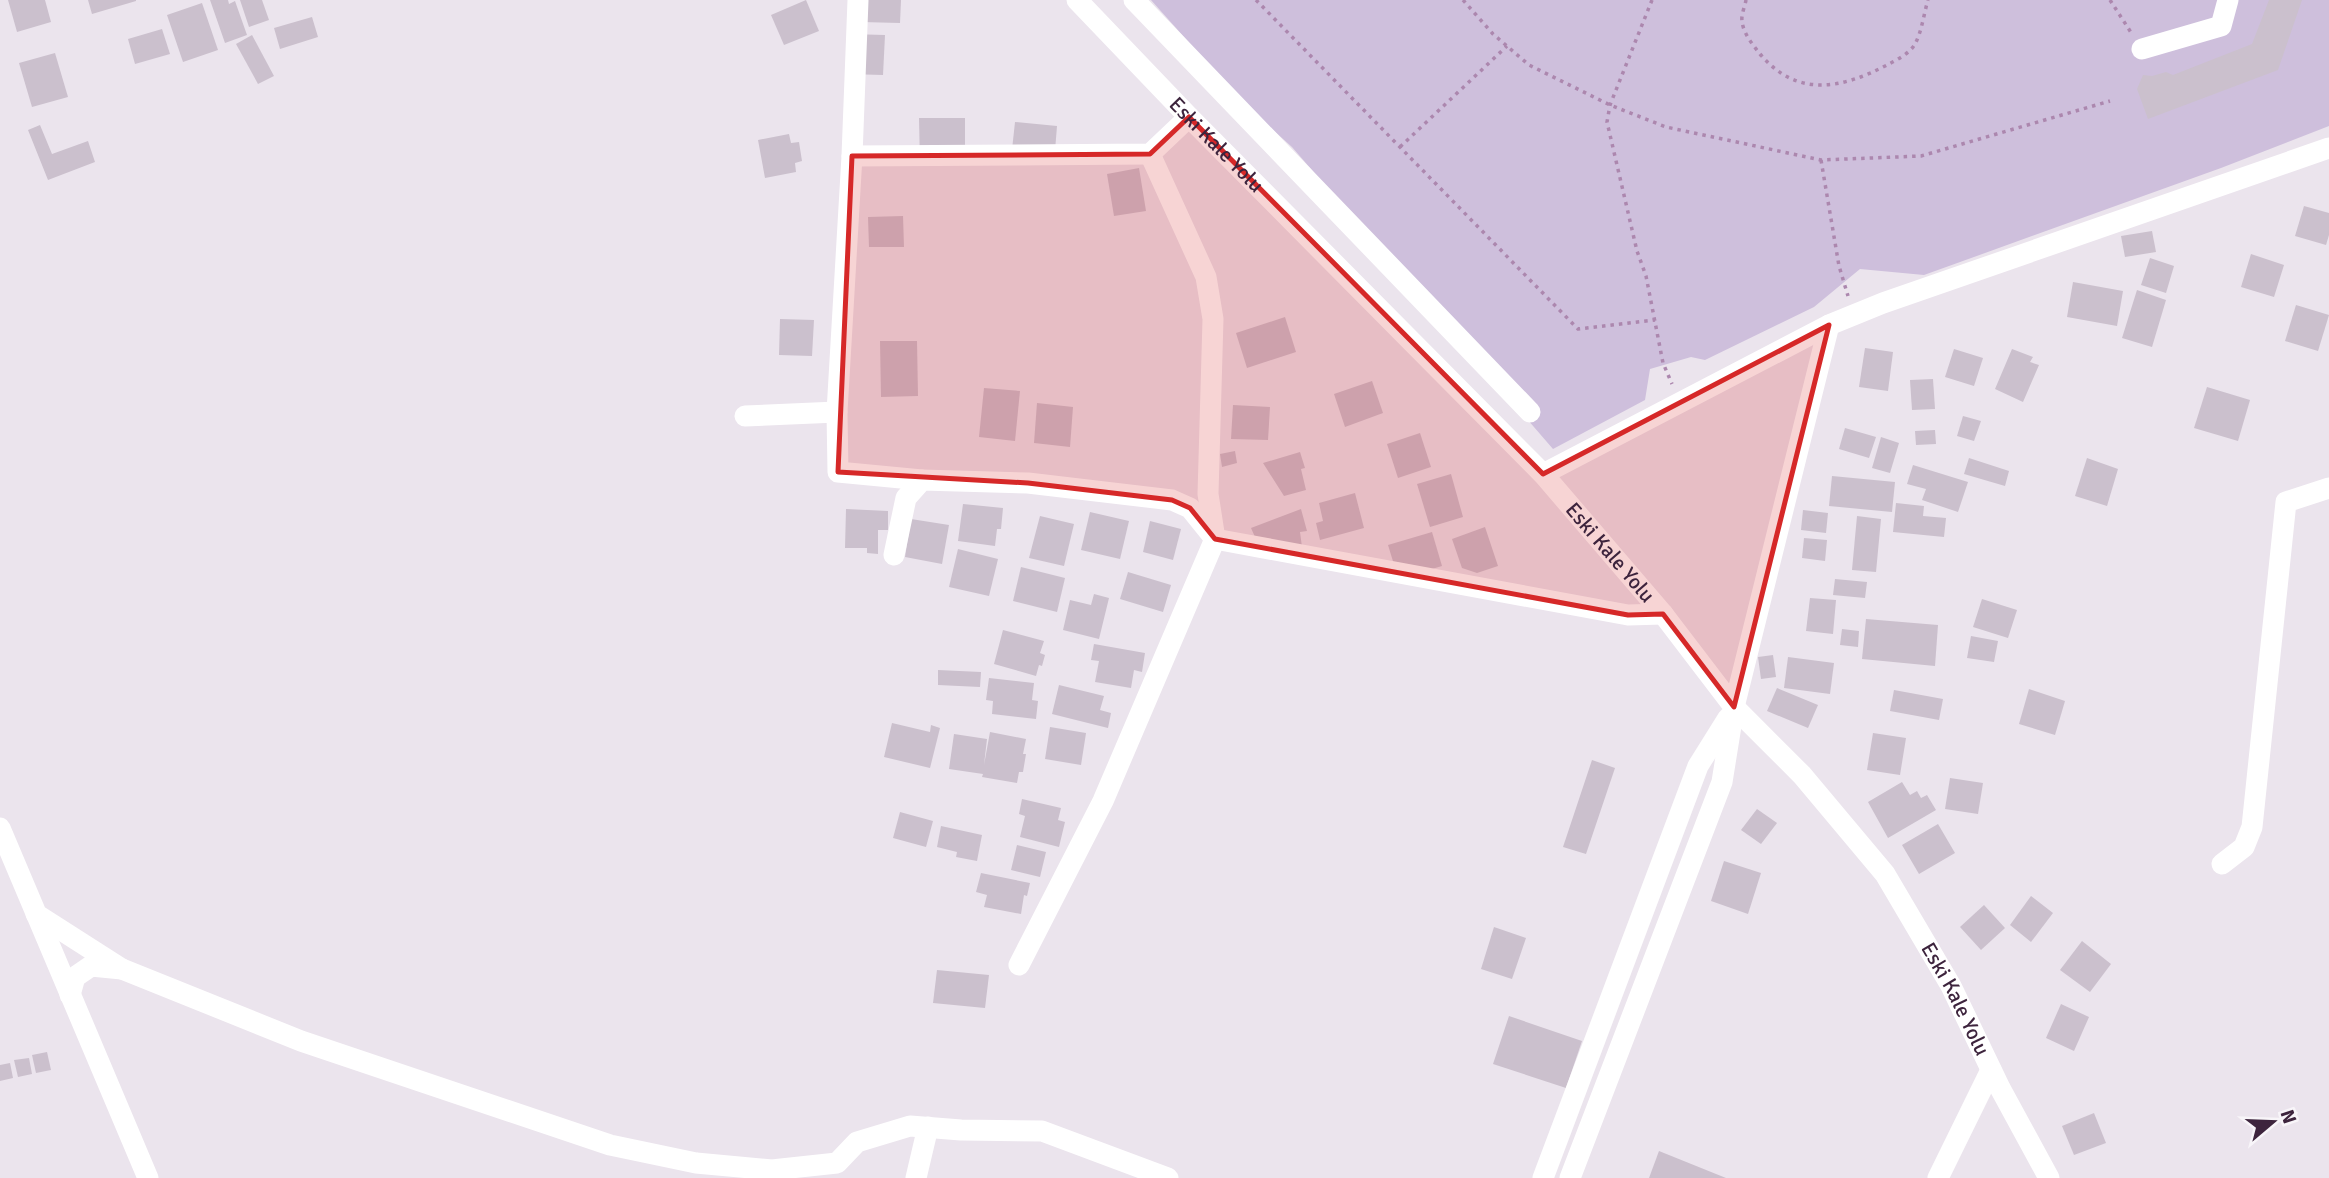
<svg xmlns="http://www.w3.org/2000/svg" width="2329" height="1178" viewBox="0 0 2329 1178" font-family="Signika,sans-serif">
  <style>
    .green { fill: #cebfdc }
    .building { fill: #cbc0cd }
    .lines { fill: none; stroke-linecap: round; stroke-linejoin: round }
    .path { stroke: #ac87ae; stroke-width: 3.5; stroke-dasharray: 3.5 5; stroke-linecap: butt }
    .minor { stroke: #fff; stroke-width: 21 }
    .marked { fill: #d62828; fill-opacity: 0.2; stroke: #d62828; stroke-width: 5; stroke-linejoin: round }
    .labels { text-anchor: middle; stroke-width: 5; stroke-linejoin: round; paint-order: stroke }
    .street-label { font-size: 21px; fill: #3d243d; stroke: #f8f5f9 }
  </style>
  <rect width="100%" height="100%" fill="#ebe4ed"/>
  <path class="green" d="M1151,0H2329V126L2221,168L1924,275L1860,269L1814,307L1705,360L1691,357L1650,369L1645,400L1553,449L1292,147L1243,103Z"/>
  <g class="building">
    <path d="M8,0H45L51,22L17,32Z"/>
    <path d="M88,0H136V1L92,14Z"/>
    <path d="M210,0H228L229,4L235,1L247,35L225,43Z"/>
    <path d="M240,0H262L269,20L249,27Z"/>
    <path d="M806,0L819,31L784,45L771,15Z"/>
    <path d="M862,0H901L900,23L861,22Z"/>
    <path d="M2269,0H2302L2278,70L2148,119L2137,89L2143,75L2152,76L2166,72L2173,75L2252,44Z"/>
    <path d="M202,3L218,50L183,62L167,15Z"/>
    <path d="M312,17L318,37L280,49L274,28Z"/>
    <path d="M162,29L170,54L135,64L128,39Z"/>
    <path d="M849,34L885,35L883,75L847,74Z"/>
    <path d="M252,35L274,76L258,84L236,44Z"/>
    <path d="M55,53L68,97L32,107L19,63Z"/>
    <path d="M919,118H965V164H920Z"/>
    <path d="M1015,122L1057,126L1054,163L1011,159Z"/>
    <path d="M40,125L52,154L88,141L95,162L48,180L28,130Z"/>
    <path d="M789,134L791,143L799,142L802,161L795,163L796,172L765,178L758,140Z"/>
    <path d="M1139,168L1146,211L1114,216L1107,174Z"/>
    <path d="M2304,206L2329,213V235L2326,245L2295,236Z"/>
    <path d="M903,216L904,247H869L868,217Z"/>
    <path d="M2152,231L2156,252L2125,257L2121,236Z"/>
    <path d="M2251,254L2284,265L2274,297L2241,287Z"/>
    <path d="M2150,258L2174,266L2166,293L2141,285Z"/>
    <path d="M2073,282L2123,291L2117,326L2067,317Z"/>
    <path d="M2137,290L2166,300L2152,347L2122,338Z"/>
    <path d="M2296,305L2329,315L2318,351L2285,341Z"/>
    <path d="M1285,317L1296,352L1247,368L1236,333Z"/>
    <path d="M780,319L814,320L812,356L779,355Z"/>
    <path d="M880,341H917L918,396L881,397Z"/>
    <path d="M1865,348L1893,352L1888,391L1859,387Z"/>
    <path d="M1954,349L1983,358L1974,386L1945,377Z"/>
    <path d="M2012,349L2033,357L2030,362L2039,365L2023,402L1995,389Z"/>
    <path d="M1933,379L1935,409L1912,410L1910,380Z"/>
    <path d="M1372,381L1383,413L1345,427L1334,394Z"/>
    <path d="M2207,387L2250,400L2238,441L2194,428Z"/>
    <path d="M984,388L1020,391L1015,441L979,437Z"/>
    <path d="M1037,403L1073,407L1070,447L1034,443Z"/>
    <path d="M1233,405L1270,407L1268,440L1231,439Z"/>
    <path d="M1963,416L1981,421L1974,441L1957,436Z"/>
    <path d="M1845,428L1876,437L1869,458L1839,449Z"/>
    <path d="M1935,430L1936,444L1916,445L1915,431Z"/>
    <path d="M1420,433L1431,467L1398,478L1387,444Z"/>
    <path d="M1881,437L1899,443L1890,473L1872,468Z"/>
    <path d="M1235,451L1237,463L1222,467L1220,454Z"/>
    <path d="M1300,452L1305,468L1301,469L1306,490L1284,496L1263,463Z"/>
    <path d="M1969,458L2009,471L2005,486L1964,474Z"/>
    <path d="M2087,458L2118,469L2107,506L2075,496Z"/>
    <path d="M1913,465L1968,482L1958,512L1922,500L1926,489L1907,484Z"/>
    <path d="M1451,474L1463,517L1430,527L1417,484Z"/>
    <path d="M1832,476L1895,482L1892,512L1829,506Z"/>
    <path d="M1355,493L1364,528L1320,540L1316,523L1323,521L1319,503Z"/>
    <path d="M1896,503L1924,506L1923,516L1946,518L1944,537L1893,532Z"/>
    <path d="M963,504L1003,508L1001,529H997L995,546L958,541Z"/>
    <path d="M846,509L888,511V530H878V554L867,553V548H845Z"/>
    <path d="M1301,509L1307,531L1300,532L1302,547L1255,537L1251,528Z"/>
    <path d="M1803,510L1828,513L1826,533L1801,530Z"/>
    <path d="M1090,512L1129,521L1120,559L1081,550Z"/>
    <path d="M1040,516L1074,524L1064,566L1029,558Z"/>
    <path d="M1857,516L1881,519L1876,572L1852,570Z"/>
    <path d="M911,519L949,525L942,564L905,557Z"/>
    <path d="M1150,521L1181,529L1173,560L1143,552Z"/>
    <path d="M1485,527L1498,566L1477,573L1462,568L1452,539Z"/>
    <path d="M1432,532L1442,566L1415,574L1396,571L1388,545Z"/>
    <path d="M1804,538L1827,540L1825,561L1802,558Z"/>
    <path d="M958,549L998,559L989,596L949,587Z"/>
    <path d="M1021,567L1065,578L1057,612L1013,601Z"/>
    <path d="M1128,572L1171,585L1163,612L1120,599Z"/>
    <path d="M1835,579L1867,582L1865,598L1833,595Z"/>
    <path d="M1094,594L1109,598L1099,639L1063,630L1070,600L1091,605Z"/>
    <path d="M1810,598L1836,600L1833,634L1806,631Z"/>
    <path d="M1982,599L2017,610L2008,638L1973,627Z"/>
    <path d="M1866,619L1938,625L1935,666L1862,659Z"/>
    <path d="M1842,629L1859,631L1858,647L1840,645Z"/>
    <path d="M1003,630L1044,641L1040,653L1045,655L1042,666L1039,665L1036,676L994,664Z"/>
    <path d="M1971,636L1998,641L1994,662L1967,658Z"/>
    <path d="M1094,644L1145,653L1142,672L1134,670L1131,688L1095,682L1099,661L1091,660Z"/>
    <path d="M1773,655L1776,677L1761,679L1758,657Z"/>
    <path d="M1788,657L1834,663L1830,694L1784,688Z"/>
    <path d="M938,670L981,672L980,687L938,685Z"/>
    <path d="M989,678L1034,683L1032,700L1038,701L1036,719L992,714L993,701L986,700Z"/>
    <path d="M1059,685L1104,696L1100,710L1111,713L1108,728L1052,714Z"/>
    <path d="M1777,688L1818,705L1808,728L1767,711Z"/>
    <path d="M2029,689L2065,701L2055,735L2019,724Z"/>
    <path d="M1894,690L1943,699L1939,720L1890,711Z"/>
    <path d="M892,723L930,732L931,725L940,728L930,768L884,757Z"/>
    <path d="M1050,727L1086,733L1081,765L1045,759Z"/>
    <path d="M990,732L1026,739L1023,754H1026L1023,772H1019L1017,783L982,777L983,774L949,769L954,734L987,739L984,765Z"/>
    <path d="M1873,733L1906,738L1900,775L1867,770Z"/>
    <path d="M1592,760L1615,768L1586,854L1563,847Z"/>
    <path d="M1950,778L1983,783L1978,814L1945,809Z"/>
    <path d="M1902,782L1910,795L1917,791L1921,798L1927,795L1936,810L1888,838L1868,802Z"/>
    <path d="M1022,799L1061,808L1058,820L1065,822L1059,847L1020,837L1025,816L1019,814Z"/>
    <path d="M1757,809L1777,823L1761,844L1741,830Z"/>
    <path d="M900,812L933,821L926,847L893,838Z"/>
    <path d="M1938,824L1955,853L1919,874L1902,845Z"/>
    <path d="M941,826L982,835L977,861L956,857L957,852L937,847Z"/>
    <path d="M1017,845L1046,852L1040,877L1011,870Z"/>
    <path d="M1724,861L1761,873L1748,914L1711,901Z"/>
    <path d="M981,873L1030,883L1027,896L1024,895L1021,914L984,907L987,895L976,892Z"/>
    <path d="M2031,896L2053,913L2031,942L2010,925Z"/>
    <path d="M1984,905L2005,928L1981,950L1960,927Z"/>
    <path d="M1494,927L1526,938L1512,979L1481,969Z"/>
    <path d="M2082,941L2111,964L2090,992L2060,970Z"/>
    <path d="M937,970L989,975L985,1008L933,1003Z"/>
    <path d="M2061,1004L2089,1017L2074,1051L2046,1038Z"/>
    <path d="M1509,1016L1582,1041L1566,1088L1493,1064Z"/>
    <path d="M47,1052L51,1070L36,1073L32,1055Z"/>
    <path d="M29,1058L32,1074L18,1077L14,1060Z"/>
    <path d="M10,1063L13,1078L0,1081V1065Z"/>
    <path d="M2094,1113L2106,1143L2074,1155L2062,1126Z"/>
    <path d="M1659,1151L1726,1178H1649Z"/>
  </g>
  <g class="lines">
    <g class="path">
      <path d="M1256,0L1578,329L1655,320"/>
      <path d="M1463,0L1493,34L1529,65L1610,105L1666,127L1821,160L1921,156L2110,101"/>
      <path d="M1652,0L1610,105L1607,122L1637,251L1646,276L1663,363L1672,384"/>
      <path d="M1746,0C1745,6 1741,15 1742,21C1743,33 1753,45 1760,54C1797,98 1841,89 1887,65C1897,60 1912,52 1916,42C1922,30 1924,13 1928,0"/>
      <path d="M2110,0L2132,34"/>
      <path d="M1400,147L1507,46"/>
      <path d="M1821,160L1839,266L1848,296"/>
    </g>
    <g class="minor">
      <path id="s1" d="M1077,0L1189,117L1543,474L1663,614L1734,707L1802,775L1885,874L1951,986L2000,1088L2049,1178"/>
      <path d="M1134,0L1530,412"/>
      <path d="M2142,49L2221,26L2228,0"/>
      <path d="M852,156L1150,154L1189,117"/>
      <path d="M837,412L852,156L858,0"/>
      <path d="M745,416L837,412L838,472L922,480"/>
      <path d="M1543,474L1829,325L1883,303L2329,148"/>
      <path d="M894,555L906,498L922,480L1028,483L1172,500L1190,508L1215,539L1628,615L1663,614"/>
      <path d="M0,828L148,1178"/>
      <path d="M2222,864L2244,847L2252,827L2286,502L2329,488"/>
      <path d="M36,914L122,969L91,966L75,977L70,995"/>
      <path d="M1019,965L1103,801L1215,539L1208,494L1213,319L1206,277L1150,154"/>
      <path d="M122,969L301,1041L610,1145L696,1163L772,1170L837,1163L857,1142L910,1126L961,1130L1042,1131L1168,1178"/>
      <path d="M916,1178L928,1127"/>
      <path d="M1543,1178L1698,766L1728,718"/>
      <path d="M1570,1178L1722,782L1734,707L1829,325"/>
      <path d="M1938,1178L1991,1070"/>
    </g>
  </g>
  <path class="marked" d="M1189,117L1543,474L1829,325L1734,707L1663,614L1628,615L1215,539L1190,508L1172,500L1028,483L838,472L852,156L1150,154Z"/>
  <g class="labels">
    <g class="street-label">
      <text dy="7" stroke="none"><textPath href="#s1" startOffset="201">Eski Kale Yolu</textPath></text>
      <text dy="7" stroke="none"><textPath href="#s1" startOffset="768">Eski Kale Yolu</textPath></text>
      <text dy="7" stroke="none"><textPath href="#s1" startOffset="1335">Eski Kale Yolu</textPath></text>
    </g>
  </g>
  <g transform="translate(2273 1122) rotate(71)" stroke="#f8f5f9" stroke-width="5" paint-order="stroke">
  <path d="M0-5L12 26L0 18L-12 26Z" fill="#3d243d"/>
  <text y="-10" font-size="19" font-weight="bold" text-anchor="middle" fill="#3d243d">N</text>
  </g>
</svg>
